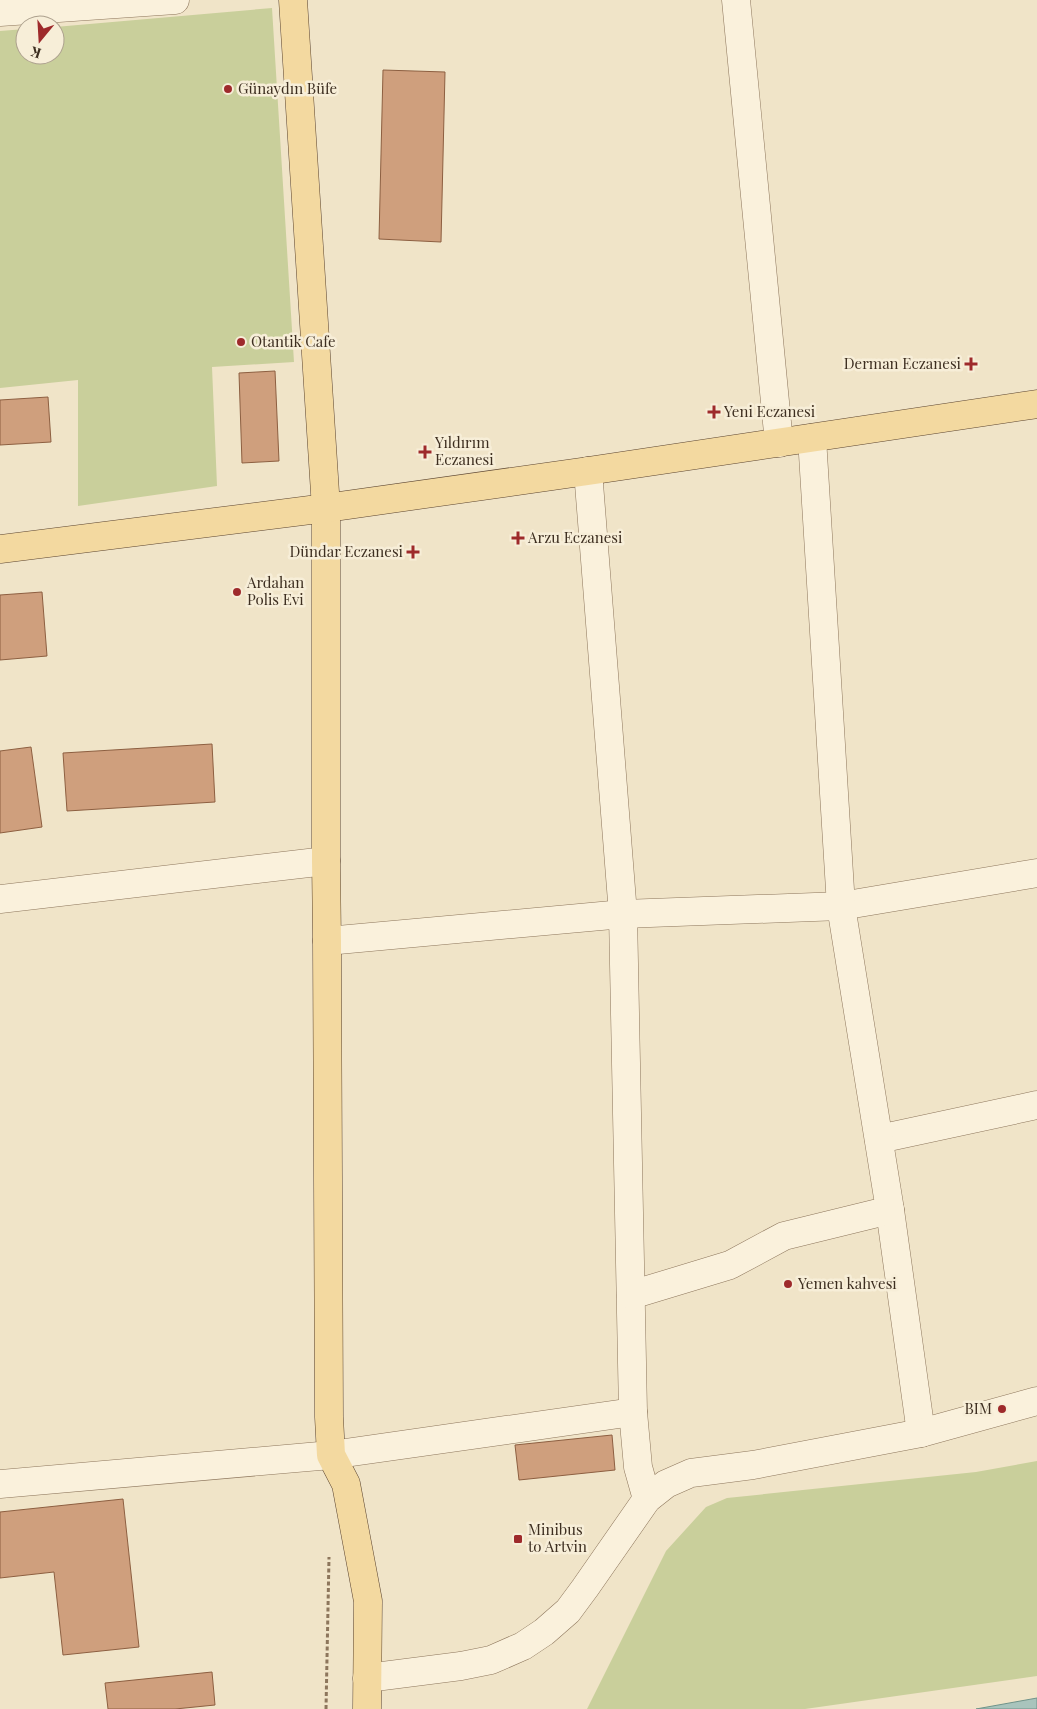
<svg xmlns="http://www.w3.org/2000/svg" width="1037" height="1709" viewBox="0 0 1037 1709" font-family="'Playfair Display',serif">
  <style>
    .green { fill: #c9cf9b }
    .water { fill: #a9c4bc; stroke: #6f938a }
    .building { fill: #cf9f7d; stroke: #8d5f41 }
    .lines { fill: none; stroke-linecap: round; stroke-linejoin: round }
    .minor-casing { stroke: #8d765c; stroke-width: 29 }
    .major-casing { stroke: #5b4430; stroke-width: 29 }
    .path { stroke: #8d765c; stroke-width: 3; stroke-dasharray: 4 2.5; stroke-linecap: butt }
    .minor { stroke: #faf1dc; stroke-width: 28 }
    .major { stroke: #f3d9a0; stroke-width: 28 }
    .poi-dot { fill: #9e2a2b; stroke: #f7eed8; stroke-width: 2 }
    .labels { text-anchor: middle; stroke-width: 5; stroke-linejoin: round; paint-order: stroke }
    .poi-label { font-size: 15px; fill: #3d2e20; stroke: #f7eed8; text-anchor: start }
  </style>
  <rect width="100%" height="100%" fill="#f0e4c8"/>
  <g class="green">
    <path d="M272,8L294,362L212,367L217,486L78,506V380L0,388V31L25,29V55H55V27Z"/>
    <path d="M1037,1461V1676L805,1709H587L666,1551L706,1507L727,1498L976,1472Z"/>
  </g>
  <path class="water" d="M1037,1698V1709H976Z"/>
  <g class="building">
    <path d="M383,70L445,72L441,242L379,239Z"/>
    <path d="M275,371L279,461L242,463L239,373Z"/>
    <path d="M48,397L51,442L0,445V400Z"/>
    <path d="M42,592L47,656L0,660V595Z"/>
    <path d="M212,744L215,802L67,811L63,753Z"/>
    <path d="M31,747L42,827L0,833V751Z"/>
    <path d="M612,1435L615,1470L519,1480L515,1445Z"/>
    <path d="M123,1499L139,1647L63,1655L54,1572L0,1578V1512Z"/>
    <path d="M212,1672L215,1705L175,1709H108L105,1683Z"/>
  </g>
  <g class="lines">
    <defs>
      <g id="minor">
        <path d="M736,0L779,443"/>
        <path d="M0,12L175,0"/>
        <path d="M588,471L623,914L633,1412L638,1467L647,1499"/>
        <path d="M0,899L326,861"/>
        <path d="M327,941L623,914L841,906L1037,873"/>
        <path d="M879,1139L1037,1105"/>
        <path d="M890,1210L921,1433"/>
        <path d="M631,1295L730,1265L784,1236L890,1210L841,906L812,438"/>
        <path d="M0,1484L331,1455L633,1412"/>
        <path d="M367,1678L461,1666L491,1660L523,1646L544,1632L568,1611L585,1588L647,1499L666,1484L691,1473L753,1465L921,1433L1037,1401"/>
      </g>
      <g id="major">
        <path d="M293,0L326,508V861L327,941L329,1417L331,1455L346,1484L368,1601L367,1709"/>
        <path d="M0,549L326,508L588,471L1037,404"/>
      </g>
    </defs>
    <use href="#minor" class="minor-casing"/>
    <use href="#major" class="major-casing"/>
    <path class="path" d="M326,1709L329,1557"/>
    <use href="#minor" class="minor"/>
    <use href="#major" class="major"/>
  </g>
  <g class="poi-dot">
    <circle cx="228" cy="89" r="5"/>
    <circle cx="241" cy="342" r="5"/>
    <path d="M968.5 356.5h5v5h5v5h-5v5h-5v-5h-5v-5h5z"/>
    <path d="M711.5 404.5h5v5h5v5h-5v5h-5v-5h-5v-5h5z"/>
    <path d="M422.5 444.5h5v5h5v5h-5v5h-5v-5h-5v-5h5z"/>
    <path d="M515.5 530.5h5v5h5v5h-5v5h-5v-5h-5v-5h5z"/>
    <path d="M410.5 544.5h5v5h5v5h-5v5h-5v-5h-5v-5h5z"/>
    <circle cx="237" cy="592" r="5"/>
    <circle cx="788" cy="1284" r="5"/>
    <circle cx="1002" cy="1409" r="5"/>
    <rect x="513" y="1534" width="10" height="10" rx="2.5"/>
  </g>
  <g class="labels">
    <g class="poi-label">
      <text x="238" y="94">Günaydın Büfe</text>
      <text x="251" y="347">Otantik Cafe</text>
      <text x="961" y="369" text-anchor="end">Derman Eczanesi</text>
      <text x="724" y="417">Yeni Eczanesi</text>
      <text x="435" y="448">Yıldırım<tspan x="435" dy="17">Eczanesi</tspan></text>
      <text x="528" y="543">Arzu Eczanesi</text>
      <text x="403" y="557" text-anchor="end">Dündar Eczanesi</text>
      <text x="247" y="588">Ardahan<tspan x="247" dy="17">Polis Evi</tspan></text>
      <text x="798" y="1289">Yemen kahvesi</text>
      <text x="992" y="1414" text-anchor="end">BIM</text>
      <text x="528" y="1535">Minibus<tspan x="528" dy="17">to Artvin</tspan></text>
    </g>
  </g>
  <g transform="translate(40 40) rotate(198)"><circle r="24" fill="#f7eed8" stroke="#ada18e"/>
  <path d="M0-4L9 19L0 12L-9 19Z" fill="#9e2a2b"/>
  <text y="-8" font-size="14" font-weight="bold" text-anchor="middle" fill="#3d2e20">K</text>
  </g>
</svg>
